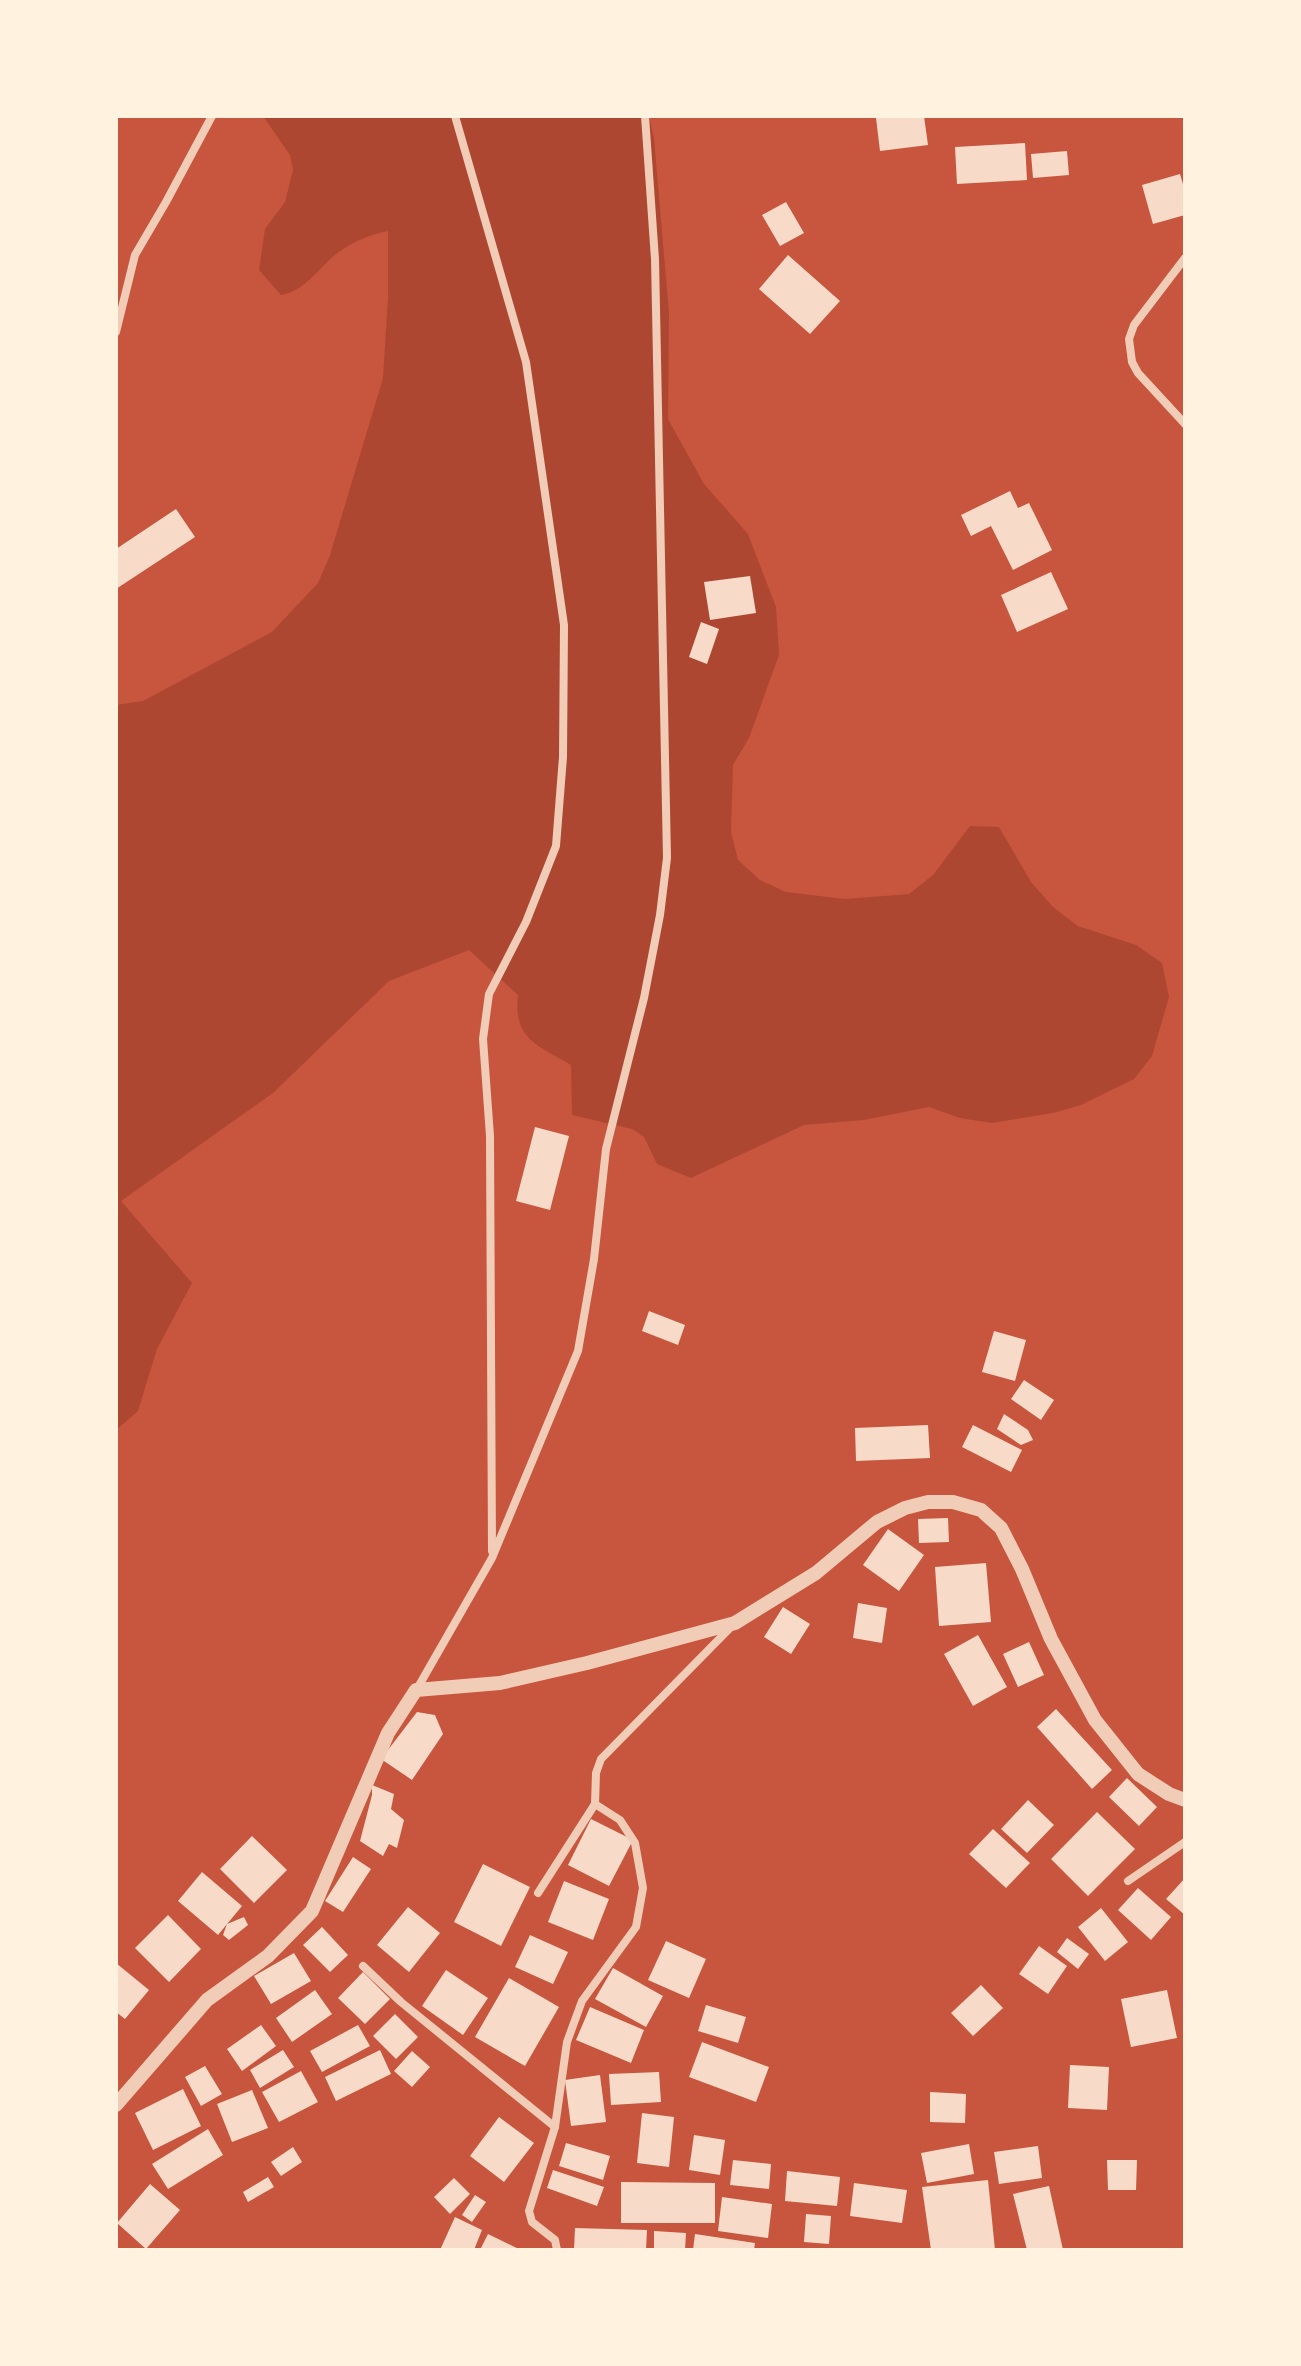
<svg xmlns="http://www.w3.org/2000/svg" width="1301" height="2366" viewBox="0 0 1301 2366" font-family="Barlow,sans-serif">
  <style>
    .green { fill: #ae4732 }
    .building { fill: #f7dbc8 }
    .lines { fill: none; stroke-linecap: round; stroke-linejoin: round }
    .minor { stroke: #f1ccb7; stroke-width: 8 }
    .tertiary { stroke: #f1ccb7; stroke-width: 14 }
  </style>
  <rect width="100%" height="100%" fill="#c8553d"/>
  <path class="green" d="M263,116H649L654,139L669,313L668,419L704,484L748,534L776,607L779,655L749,738L733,765L731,832L738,860L760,880L786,892L845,899L909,894L933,875L970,826L999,827L1031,882L1053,907L1078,926L1136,945L1162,963L1169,997L1152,1056L1134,1079L1081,1105L1053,1113L992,1123L960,1118L929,1107L864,1120L804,1125L691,1178L657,1164L644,1137L632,1129L572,1115L571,1065C538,1045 513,1040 518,995L469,950L389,981L273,1093L121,1201L192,1283L157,1349L138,1411L116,1430V705L143,701L272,632L318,583L330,555L383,378L388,297V231C369,235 352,242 336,254C317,270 305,291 281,295L259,270L265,229L285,202L293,170L290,155Z"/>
  <g class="building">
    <path d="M888,116H924L928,145L880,151L876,118Z"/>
    <path d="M1025,143L1027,180L957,184L955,147Z"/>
    <path d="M1067,151L1069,175L1033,178L1031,154Z"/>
    <path d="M1180,174L1185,191V215L1153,224L1142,185Z"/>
    <path d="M786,202L804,233L780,246L762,215Z"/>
    <path d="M788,255L840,301L810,334L759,289Z"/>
    <path d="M1010,491L1018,508L1029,503L1052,550L1013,570L991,526L971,536L961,515Z"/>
    <path d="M176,509L195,537L116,589V549Z"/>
    <path d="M1051,572L1068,609L1017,632L1001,595Z"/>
    <path d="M750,576L756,613L710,620L704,582Z"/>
    <path d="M701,622L719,629L707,664L689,657Z"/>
    <path d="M535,1127L569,1136L550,1210L516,1201Z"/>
    <path d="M649,1311L685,1325L678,1345L642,1331Z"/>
    <path d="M994,1331L1026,1340L1015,1381L982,1372Z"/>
    <path d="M1024,1380L1054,1400L1041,1420L1011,1399Z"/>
    <path d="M1004,1414L1028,1430L1033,1440L1021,1445L997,1429Z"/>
    <path d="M928,1425L930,1458L856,1461L855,1428Z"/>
    <path d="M973,1425L1022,1450L1011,1472L962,1447Z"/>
    <path d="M948,1518L949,1542L919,1543L918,1519Z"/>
    <path d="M888,1529L924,1555L899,1591L863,1565Z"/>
    <path d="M986,1563L991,1622L939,1626L935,1567Z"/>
    <path d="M858,1603L887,1608L882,1643L853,1638Z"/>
    <path d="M783,1607L810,1624L791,1654L764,1637Z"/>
    <path d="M978,1635L1007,1687L973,1706L944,1654Z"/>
    <path d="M1029,1642L1044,1675L1018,1687L1003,1654Z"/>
    <path d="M1056,1709L1112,1770L1092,1789L1037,1727Z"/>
    <path d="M417,1712L435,1715L443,1734L412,1780L381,1759Z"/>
    <path d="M1127,1778L1157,1807L1139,1826L1109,1797Z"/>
    <path d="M372,1785L394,1794L391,1809L404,1820L397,1848L389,1844L383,1856L360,1841L372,1795Z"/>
    <path d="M1028,1800L1054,1825L1027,1853L1001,1829Z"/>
    <path d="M1097,1812L1135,1849L1088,1896L1051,1859Z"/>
    <path d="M591,1819L633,1840L609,1886L568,1865Z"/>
    <path d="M993,1829L1030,1863L1006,1888L969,1854Z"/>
    <path d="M252,1836L287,1870L254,1903L220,1869Z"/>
    <path d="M353,1857L371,1869L343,1912L325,1901Z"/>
    <path d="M483,1864L530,1887L501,1946L454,1922Z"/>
    <path d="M202,1872L242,1906L218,1935L178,1901Z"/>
    <path d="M1185,1878V1915L1166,1899Z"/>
    <path d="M564,1881L609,1899L593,1940L548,1922Z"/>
    <path d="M1138,1888L1171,1917L1151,1940L1118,1910Z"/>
    <path d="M408,1907L440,1933L409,1972L377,1945Z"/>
    <path d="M1101,1908L1128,1942L1105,1961L1078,1927Z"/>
    <path d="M168,1915L201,1949L169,1982L135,1948Z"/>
    <path d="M244,1917L248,1925L229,1940L223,1935L227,1924Z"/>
    <path d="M322,1927L348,1955L330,1972L303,1945Z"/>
    <path d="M530,1935L568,1952L553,1984L515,1967Z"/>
    <path d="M1067,1938L1089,1954L1078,1969L1057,1952Z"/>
    <path d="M666,1941L706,1959L689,1998L648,1980Z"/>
    <path d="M1039,1946L1067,1966L1048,1994L1019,1974Z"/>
    <path d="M294,1953L311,1981L271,2004L254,1976Z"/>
    <path d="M116,1963L149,1990L125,2019L116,2012Z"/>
    <path d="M613,1968L663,1996L646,2027L595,1999Z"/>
    <path d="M446,1970L488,1998L463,2035L422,2006Z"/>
    <path d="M363,1972L390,1999L365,2024L338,1998Z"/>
    <path d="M509,1978L559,2007L525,2066L475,2037Z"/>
    <path d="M981,1985L1003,2008L973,2036L951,2013Z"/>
    <path d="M315,1990L332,2014L292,2042L276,2018Z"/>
    <path d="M1167,1990L1177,2038L1131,2047L1121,1999Z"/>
    <path d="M706,2005L746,2017L738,2043L698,2031Z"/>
    <path d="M590,2007L644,2030L631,2063L576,2040Z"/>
    <path d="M395,2014L418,2037L396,2059L373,2036Z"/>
    <path d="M261,2025L276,2046L242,2071L227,2049Z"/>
    <path d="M358,2025L370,2046L322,2072L310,2051Z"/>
    <path d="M702,2042L769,2067L756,2102L689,2077Z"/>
    <path d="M283,2050L294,2067L260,2088L250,2070Z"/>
    <path d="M380,2050L391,2074L336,2101L325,2077Z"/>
    <path d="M412,2051L430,2067L412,2087L394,2071Z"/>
    <path d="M1070,2065L1109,2067L1107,2110L1068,2108Z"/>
    <path d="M205,2066L222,2094L201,2106L185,2077Z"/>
    <path d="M301,2071L318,2102L279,2122L262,2092Z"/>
    <path d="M659,2072L661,2102L611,2105L609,2074Z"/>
    <path d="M600,2075L606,2122L571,2126L565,2080Z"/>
    <path d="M183,2089L201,2126L153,2150L135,2113Z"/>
    <path d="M252,2090L268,2128L232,2142L217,2104Z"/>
    <path d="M930,2092L966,2094L965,2123L930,2122Z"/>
    <path d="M642,2113L674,2117L669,2167L637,2163Z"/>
    <path d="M499,2117L534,2143L504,2182L470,2156Z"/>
    <path d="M208,2129L223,2155L168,2189L152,2164Z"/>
    <path d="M694,2135L725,2140L720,2175L689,2170Z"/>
    <path d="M566,2143L610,2156L603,2180L559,2166Z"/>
    <path d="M969,2144L974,2174L927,2183L921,2153Z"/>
    <path d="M1038,2146L1042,2178L999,2184L994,2152Z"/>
    <path d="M293,2147L302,2162L281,2176L271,2162Z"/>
    <path d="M733,2160L771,2164L769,2189L730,2185Z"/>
    <path d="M1107,2160H1137L1136,2190H1108Z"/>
    <path d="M553,2170L604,2187L597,2206L547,2188Z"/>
    <path d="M787,2171L840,2177L837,2206L785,2201Z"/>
    <path d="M268,2177L274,2187L248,2202L243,2192Z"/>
    <path d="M454,2178L470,2194L450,2214L434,2197Z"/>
    <path d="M988,2180L995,2250H931L922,2187Z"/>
    <path d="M621,2182L715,2183V2223H621Z"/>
    <path d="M854,2183L907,2190L902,2223L850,2216Z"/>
    <path d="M150,2184L180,2210L146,2249L117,2223Z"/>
    <path d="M1049,2186L1063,2250H1027L1013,2194Z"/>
    <path d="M475,2195L486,2202L472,2222L462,2215Z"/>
    <path d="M722,2197L772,2204L768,2238L718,2231Z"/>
    <path d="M806,2214L831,2216L829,2244L804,2242Z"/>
    <path d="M455,2217L482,2230L474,2250H440Z"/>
    <path d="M575,2228L647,2230L646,2250H574Z"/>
    <path d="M654,2231L686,2233L685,2250H654Z"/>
    <path d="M488,2234L521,2250H480Z"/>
    <path d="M695,2234L755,2243L754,2250H693Z"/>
  </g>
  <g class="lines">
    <g class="minor">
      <path d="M455,116L526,362L564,625L563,757L556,846L526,922L489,994L483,1039L490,1136L492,1551"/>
      <path d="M1185,258L1134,325L1129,339L1132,362L1138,373L1185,424"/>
      <path d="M116,332L135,255L166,202L212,116"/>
      <path d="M417,1689L492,1558L578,1351L594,1259L606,1149L644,998L660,915L667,858L655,259L645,116"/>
      <path d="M1128,1881L1185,1842"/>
      <path d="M538,1893L595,1804L596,1773L601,1759L732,1626"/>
      <path d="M363,1966L401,2002L555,2127"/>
      <path d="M557,2250L555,2240L532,2222L529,2211L555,2127L567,2042L582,2001L636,1927L643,1888L635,1843L620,1820L595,1804"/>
    </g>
    <path class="tertiary" d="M116,2105L207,2000L268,1956L312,1911L388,1733L416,1690L500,1683L587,1663L735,1623L816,1573L877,1522L905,1508L928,1502H953L981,1510L1001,1528L1022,1569L1051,1639L1095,1720L1138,1774L1169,1794L1185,1800"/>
  </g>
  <rect width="1301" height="2366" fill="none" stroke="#fff3e0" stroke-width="236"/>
</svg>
